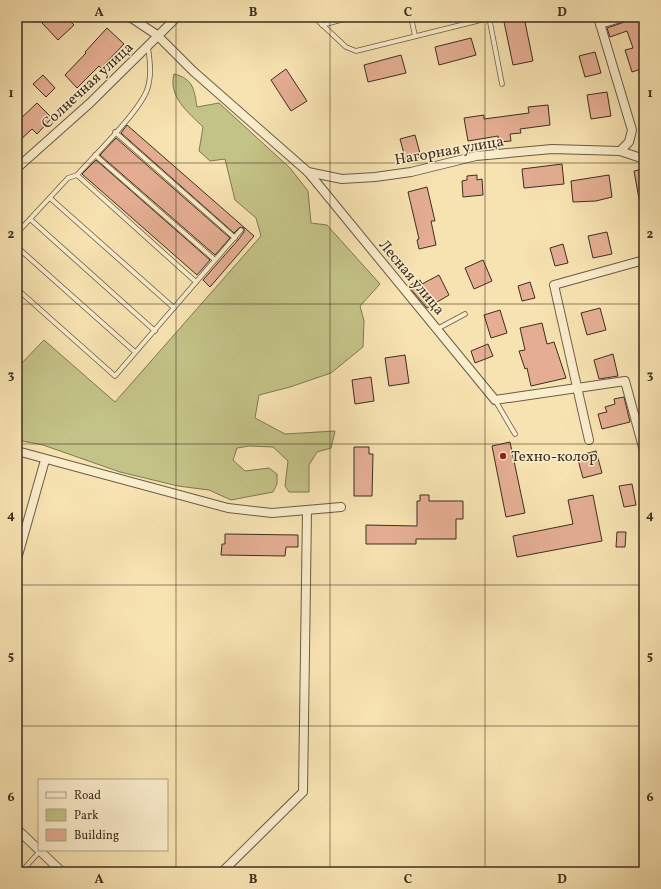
<svg xmlns="http://www.w3.org/2000/svg" width="661" height="889" viewBox="0 0 661 889" font-family="Vollkorn,serif">
  <style>
    .green { fill: #c3c287; stroke: #807854 }
    .building { fill: #e5ae93; stroke: #3c2e22 }
    .lines { fill: none; stroke-linecap: round; stroke-linejoin: round }
    .lane-casing { stroke: #6b5b46; stroke-width: 5.5 }
    .street-casing { stroke: #6b5b46; stroke-width: 10 }
    .lane { stroke: #faedcc; stroke-width: 4 }
    .street { stroke: #faedcc; stroke-width: 8 }
    .grid { fill: none; stroke: #3c2e22; stroke-width: 1; stroke-opacity: 0.55 }
    .poi-dot { fill: #8f2418; stroke: #faedcc; stroke-width: 1.5 }
    .labels { text-anchor: middle; stroke-width: 3; stroke-linejoin: round; paint-order: stroke }
    .street-label { font-size: 15px; fill: #3c2e22; stroke: #faedcc }
    .poi-label { font-size: 15px; fill: #3c2e22; stroke: #faedcc; text-anchor: start }
    .neatline { fill: none; stroke: #3c2e22; stroke-width: 1.5 }
    .grid-label { font-size: 13px; text-anchor: middle; font-weight: bold; fill: #3c2e22 }
  </style>
  <rect width="100%" height="100%" fill="#f7e3b1"/>
  <filter id="stains"><feTurbulence type="fractalNoise" baseFrequency=".005" numOctaves="4"/><feColorMatrix values="0 0 0 0 .2 0 0 0 0 .09 0 0 0 0 .02 0 0 0 .5 -.17"/></filter>
  <radialGradient id="worn" r=".72"><stop offset=".6" stop-color="#630" stop-opacity="0"/><stop offset="1" stop-color="#630" stop-opacity=".3"/></radialGradient>
  <path class="green" d="M174,74C194,79 194,90 197,107L219,103L290,168L308,191L311,223L327,225L380,284L360,306L364,321L363,347L331,373L290,387L259,395L255,418L285,434L335,431L331,448L317,452L309,465V492H289L285,486L288,461L273,447L249,446L237,448L233,460L245,471L269,468L277,474V484L273,492L231,500L209,490L178,486L120,472L43,445L17,440V368L44,340L115,402L261,236L256,218L235,200L225,159L210,161L199,151L203,127C188,112 168,97 174,74Z"/>
  <g class="building">
    <path d="M48,17H66L74,25L58,40L42,23Z"/>
    <path d="M503,17H524L533,61L513,65Z"/>
    <path d="M639,17L644,32V68L632,72L625,50L633,48L627,31L610,37L607,28Z"/>
    <path d="M107,28L124,44L101,68L99,66L77,88L65,75L86,53L85,52Z"/>
    <path d="M471,38L476,55L439,65L435,47Z"/>
    <path d="M595,52L601,73L585,77L579,56Z"/>
    <path d="M401,55L406,73L368,82L364,65Z"/>
    <path d="M286,69L307,101L291,111L271,80Z"/>
    <path d="M43,75L55,88L46,97L33,84Z"/>
    <path d="M607,92L611,116L591,119L587,95Z"/>
    <path d="M37,103L52,118L37,134L32,129L17,143V122Z"/>
    <path d="M548,105L550,125L520,129L521,133L510,134L511,141L499,142L498,136L468,141L464,118L484,115V119L529,113L528,107Z"/>
    <path d="M127,125L254,236L210,287L203,280L238,240L244,232V228L240,227L234,233L121,133Z"/>
    <path d="M415,135L421,157L406,161L400,139Z"/>
    <path d="M116,138L230,238L215,255L100,155Z"/>
    <path d="M96,160L210,260L197,275L82,174Z"/>
    <path d="M562,164L564,184L524,188L522,169Z"/>
    <path d="M644,169V204H640L634,171Z"/>
    <path d="M477,175V180L482,179L483,195L463,197L462,181L467,180V176Z"/>
    <path d="M609,175L612,197L596,201L573,202L571,181Z"/>
    <path d="M427,187L435,221H431L436,245L419,249L417,240L419,239L408,192Z"/>
    <path d="M607,232L612,254L593,258L588,236Z"/>
    <path d="M563,244L568,263L555,266L550,248Z"/>
    <path d="M483,260L492,281L474,289L465,268Z"/>
    <path d="M439,275L449,295L427,308L408,286L420,280L422,284Z"/>
    <path d="M530,282L535,298L522,301L518,286Z"/>
    <path d="M600,308L606,330L587,335L581,313Z"/>
    <path d="M500,310L507,333L491,338L484,315Z"/>
    <path d="M542,323L547,344L554,342L566,378L531,386L527,368L525,369L519,351L525,350L520,328Z"/>
    <path d="M488,344L493,356L475,363L471,351Z"/>
    <path d="M613,354L618,376L599,379L594,360Z"/>
    <path d="M405,355L409,383L389,386L385,358Z"/>
    <path d="M371,377L374,401L355,404L352,380Z"/>
    <path d="M624,397L630,422L602,429L598,414L607,412L605,407L615,404L614,399Z"/>
    <path d="M510,442L525,513L506,517L492,446Z"/>
    <path d="M354,447H369V454H373L372,496H354Z"/>
    <path d="M596,451L602,473L583,478L577,456Z"/>
    <path d="M632,484L636,505L624,507L619,486Z"/>
    <path d="M420,495H429V501H463V519H456V539H416V544H366V525L417,526V501H420Z"/>
    <path d="M593,495L602,541L517,557L513,536L573,524L568,500Z"/>
    <path d="M617,532H626L625,547H616Z"/>
    <path d="M225,534L298,535V547H286L285,556L221,555L222,544H225Z"/>
  </g>
  <g class="lines">
    <defs>
      <g id="lane">
        <path d="M314,17L346,47L356,51L489,18"/>
        <path d="M411,17L415,36"/>
        <path d="M489,17L502,84"/>
        <path d="M322,25L352,17"/>
        <path d="M115,132L235,238"/>
        <path d="M95,155L215,260"/>
        <path d="M77,175L196,282"/>
        <path d="M50,198L174,308"/>
        <path d="M30,219L155,331"/>
        <path d="M17,233L68,178L77,175C94,156 139,112 147,90C152,76 150,61 148,47"/>
        <path d="M17,247L135,352"/>
        <path d="M17,289L115,376L241,230"/>
        <path d="M437,329L465,314"/>
        <path d="M495,400L515,434"/>
        <path d="M21,872L40,851"/>
      </g>
      <g id="street">
        <path d="M130,17L157,35L193,71L308,172L495,400L625,381L644,451"/>
        <path d="M598,17L632,130L629,142L620,151"/>
        <path d="M600,24L624,17"/>
        <path d="M17,168L90,103L177,17"/>
        <path d="M308,172L342,179L375,177L411,172L476,156L552,149L620,151L644,159"/>
        <path d="M589,440L554,285L644,260"/>
        <path d="M17,451L228,508L272,513L341,507"/>
        <path d="M17,559L45,460"/>
        <path d="M17,829L62,872"/>
        <path d="M222,872L303,792L307,511"/>
      </g>
    </defs>
    <use href="#lane" class="lane-casing"/>
    <use href="#street" class="street-casing"/>
    <use href="#lane" class="lane"/>
    <use href="#street" class="street"/>
  </g>
  <path class="grid" d="M176,17V872M330,17V872M485,17V872M17,163H644M17,304H644M17,444H644M17,585H644M17,726H644"/>
  <circle class="poi-dot" cx="503" cy="456" r="4"/>
  <g class="labels">
    <g class="street-label">
      <text transform="translate(87 85) rotate(-43)" y="5">Солнечная улица</text>
      <text transform="translate(449 150) rotate(-10)" y="5">Нагорная улица</text>
      <text transform="translate(412 277) rotate(50)" y="5">Лесная улица</text>
    </g>
    <g class="poi-label">
      <text x="511" y="461">Техно-колор</text>
    </g>
  </g>
  <rect width="661" height="889" fill="none" stroke="#f7e3b1" stroke-width="44"/>
  <rect x="38" y="779" width="130" height="72" fill="#faedcc" stroke="#aea188"/>
  <rect x="46" y="792" width="20" height="6" fill="#faedcc" stroke="#aea188"/>
  <text x="74" y="799" font-size="12" fill="#3c2e22">Road</text>
  <rect x="46" y="809" width="20" height="12" fill="#c3c287" stroke="#aea188"/>
  <text x="74" y="819" font-size="12" fill="#3c2e22">Park</text>
  <rect x="46" y="829" width="20" height="12" fill="#e5ae93" stroke="#aea188"/>
  <text x="74" y="839" font-size="12" fill="#3c2e22">Building</text>
  <rect x="22" y="22" width="617" height="845" class="neatline"/>
  <g class="grid-label">
    <text x="99" y="16">A</text>
    <text x="253" y="16">B</text>
    <text x="408" y="16">C</text>
    <text x="562" y="16">D</text>
    <text x="11" y="97">1</text>
    <text x="650" y="97">1</text>
    <text x="11" y="238">2</text>
    <text x="650" y="238">2</text>
    <text x="11" y="379">3</text>
    <text x="650" y="379">3</text>
    <text x="11" y="519">4</text>
    <text x="650" y="519">4</text>
    <text x="11" y="660">5</text>
    <text x="650" y="660">5</text>
    <text x="11" y="801">6</text>
    <text x="650" y="801">6</text>
    <text x="99" y="883">A</text>
    <text x="253" y="883">B</text>
    <text x="408" y="883">C</text>
    <text x="562" y="883">D</text>
  </g>
  <rect width="100%" height="100%" filter="url(#stains)"/>
  <rect width="100%" height="100%" fill="url(#worn)"/>
</svg>
